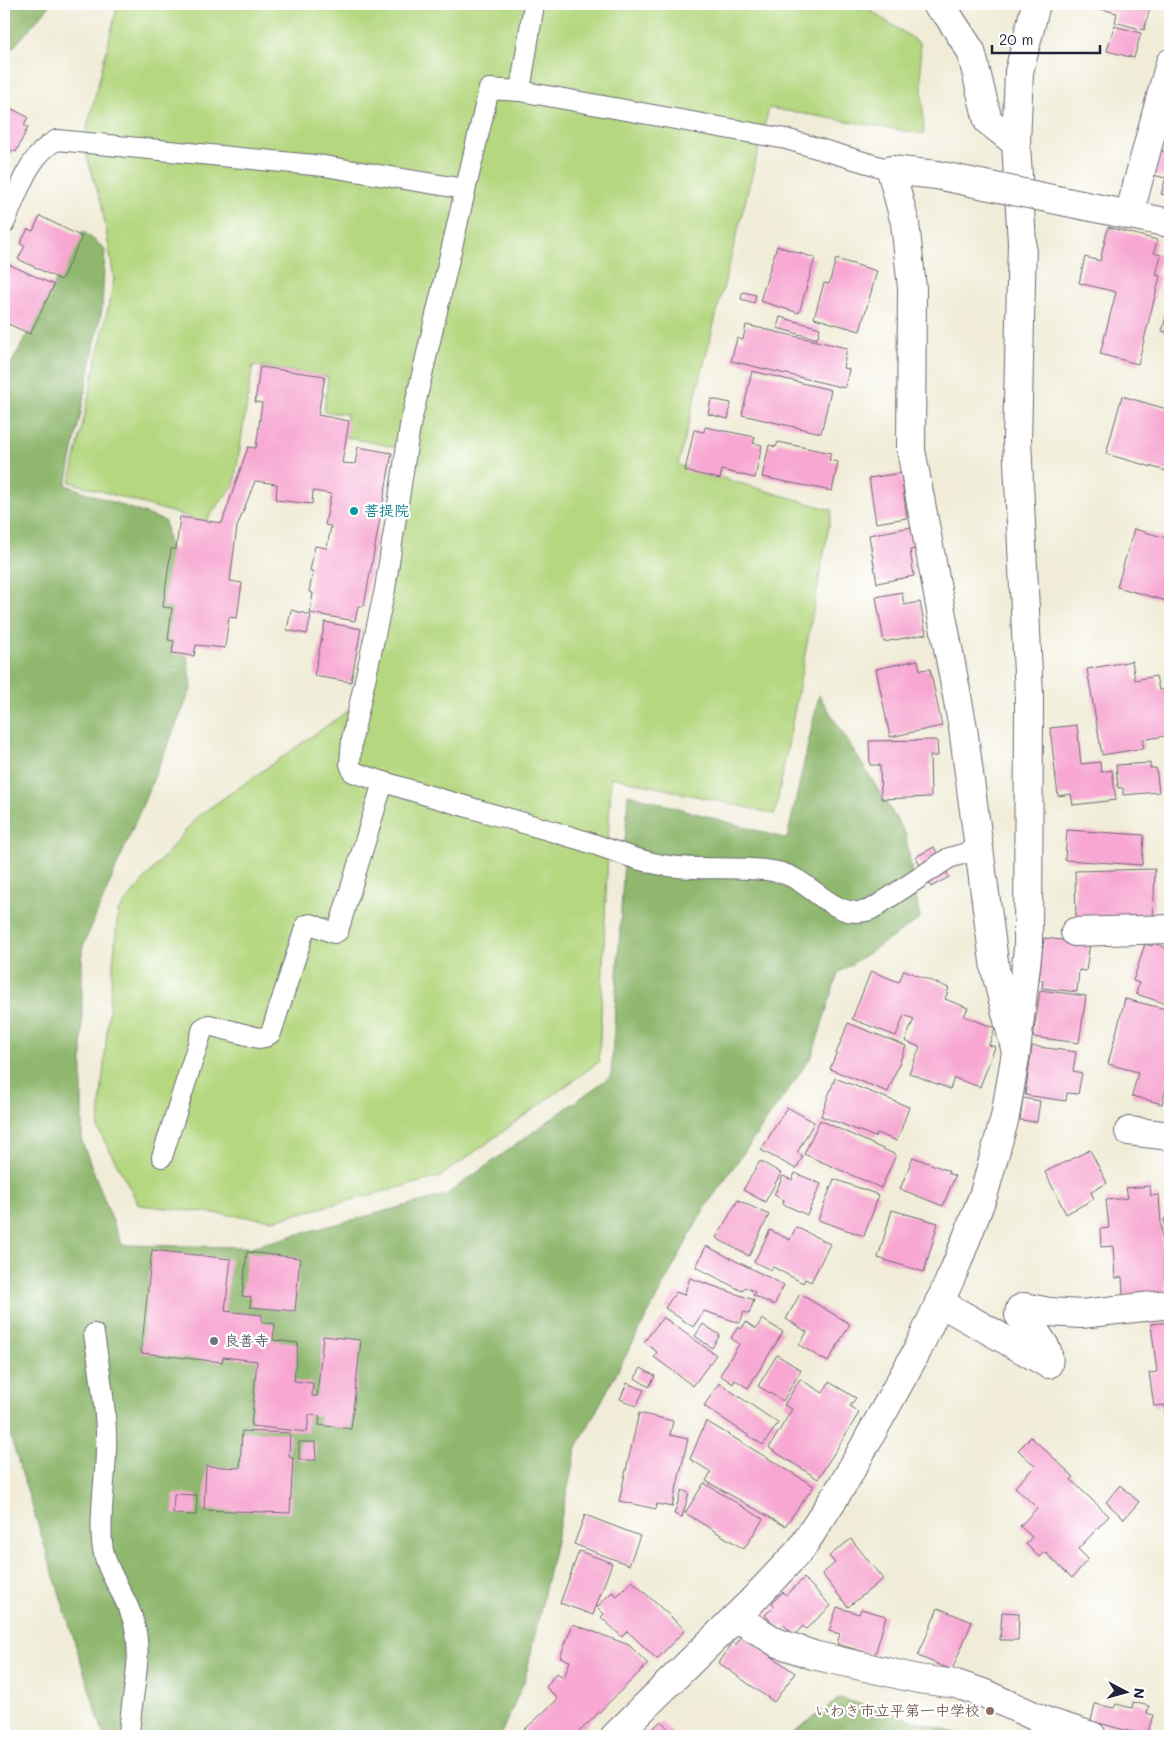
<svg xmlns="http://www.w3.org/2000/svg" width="1174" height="1740" viewBox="0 0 1174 1740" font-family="Mali,'Klee One',sans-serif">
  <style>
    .green { fill: #b4d77f; stroke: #6b7c5d }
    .forest { fill: #8fb86e; stroke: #586d54 }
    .building { fill: #f7a7d2 }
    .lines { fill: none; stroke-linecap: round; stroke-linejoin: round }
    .service-casing { stroke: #6a6972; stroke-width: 22 }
    .minor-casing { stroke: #6a6972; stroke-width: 30 }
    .tertiary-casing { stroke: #6a6972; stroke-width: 30 }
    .service { stroke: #fff; stroke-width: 20 }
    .minor { stroke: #fff; stroke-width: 28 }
    .tertiary { stroke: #fff; stroke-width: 28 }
    .minor-bridge-casing { stroke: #6a6972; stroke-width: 30; stroke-linecap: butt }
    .minor-bridge { stroke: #fff; stroke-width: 28 }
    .culture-dot { fill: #0f9aa8; stroke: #fff; stroke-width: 2 }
    .worship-dot { fill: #6b7280; stroke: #fff; stroke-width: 2 }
    .education-dot { fill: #8d6e63; stroke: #fff; stroke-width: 2 }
    .labels { text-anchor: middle; stroke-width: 4.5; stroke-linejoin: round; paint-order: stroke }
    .culture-label { font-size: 15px; font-weight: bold; fill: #0d838f; stroke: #fff; text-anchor: start }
    .worship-label { font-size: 15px; font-weight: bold; fill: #5b616d; stroke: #fff; text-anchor: start }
    .education-label { font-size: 15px; font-weight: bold; fill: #785e54; stroke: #fff; text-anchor: end }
  </style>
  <rect width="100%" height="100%" fill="#fff"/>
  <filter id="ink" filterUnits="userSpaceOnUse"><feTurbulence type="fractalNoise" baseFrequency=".02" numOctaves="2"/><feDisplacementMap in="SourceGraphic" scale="10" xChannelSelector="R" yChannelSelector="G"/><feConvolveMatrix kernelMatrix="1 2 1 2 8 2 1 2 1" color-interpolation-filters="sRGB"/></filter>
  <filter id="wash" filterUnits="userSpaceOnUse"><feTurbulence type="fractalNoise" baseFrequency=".0096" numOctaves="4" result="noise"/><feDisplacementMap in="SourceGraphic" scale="20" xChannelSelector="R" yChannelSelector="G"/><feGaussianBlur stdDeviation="1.12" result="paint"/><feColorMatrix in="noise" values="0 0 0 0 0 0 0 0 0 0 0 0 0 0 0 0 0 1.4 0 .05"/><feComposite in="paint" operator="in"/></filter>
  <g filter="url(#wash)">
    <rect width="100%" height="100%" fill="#f0ecd7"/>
    <path class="green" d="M118,4H860L920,43L924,134L769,108L678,465L832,510L775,814L611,777L599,1062L440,1177L274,1220L139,1205L98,1129L118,911L198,816L362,701L403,449L346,437L347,414L324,412L328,377L253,365L234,485L205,522L70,482L114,279L102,206L83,144Z"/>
    <g class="forest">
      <path d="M4,4H49L47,9L4,58Z"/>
      <path d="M83,231L105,249L102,309L66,485L165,521L192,687L82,949V1142L122,1245L250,1247L446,1195L611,1076L628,794L787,839L819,695L905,833L920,919L838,973L812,1056L704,1209L577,1447L525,1679L500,1736H104L4,1416V377Z"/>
      <path d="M840,1698L966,1736H788Z"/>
    </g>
    <g id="blocks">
      <g class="building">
        <path d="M1097,4H1151L1144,30L1115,22L1117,13L1096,8Z"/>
        <path d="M1114,26L1141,33L1134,58L1107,51Z"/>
        <path d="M1170,103V138L1162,136Z"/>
        <path d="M4,105L28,117L24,125L28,127L16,152L12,150L4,169Z"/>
        <path d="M1158,150L1170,153V196L1161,194L1166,178L1152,175Z"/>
        <path d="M40,216L82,237L61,280L18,259L25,246L20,244L28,229L33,231Z"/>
        <path d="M1108,227L1157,240L1154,253L1161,255L1156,275L1160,276L1138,364L1100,354L1116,292L1079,283L1085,257L1100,261Z"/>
        <path d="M777,246L815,258L799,313L760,301Z"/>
        <path d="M836,259L877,271L860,331L814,318L824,283L829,284Z"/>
        <path d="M4,262L54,285L30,334L4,322Z"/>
        <path d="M743,292L756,295L754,303L741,299Z"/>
        <path d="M1170,302V333L1162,331Z"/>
        <path d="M780,317L820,328L817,339L777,328Z"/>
        <path d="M746,325L847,348L843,368L849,369L845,388L731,361L737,338L743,340Z"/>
        <path d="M260,367L325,376L318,415L349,421L342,463L355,464L358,447L392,453L364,606H358L355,621L310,613L313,593L309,592L313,571H310L315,546L327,548L331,526L325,525L331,494L313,491L312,504L276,500L277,484L255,481L237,527L230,581L242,583L237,618L229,617L225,648L196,645L194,656L172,653L174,641L168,640L172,608L163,607L171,549H176L180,517L222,523L248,447L256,448L262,403L255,402Z"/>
        <path d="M752,371L831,390L821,433L742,415Z"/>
        <path d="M1122,396L1170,410V472L1106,454Z"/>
        <path d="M711,399L731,403L728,419L708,414Z"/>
        <path d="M705,427L755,437L753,443L762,445L755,478L722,470L720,479L685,471L694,430L704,432Z"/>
        <path d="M778,442L831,453L829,460L838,462L832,491L762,477L769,445L776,447Z"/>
        <path d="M901,473L907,518L876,523L869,478Z"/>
        <path d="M912,527L915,549L910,550L914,576L877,583L869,535Z"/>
        <path d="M1134,529L1170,539V602L1117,587Z"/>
        <path d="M902,592L904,605L920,602L926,634L884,642L876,597Z"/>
        <path d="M291,610L311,615L307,634L287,630Z"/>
        <path d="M325,622L361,629L351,682L314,676Z"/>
        <path d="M918,660L920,670L930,669L942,726L890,737L876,669Z"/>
        <path d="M1132,661L1135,680L1156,676L1159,690L1170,688V735L1142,740L1144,748L1102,755L1087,669Z"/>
        <path d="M1077,725L1081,764L1100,762L1101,772L1112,770L1116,800L1073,805L1071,794L1058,796L1050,728Z"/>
        <path d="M937,740L938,756H930L931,797L881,799L880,765H870L869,741Z"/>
        <path d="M1150,763V768H1156L1159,792L1123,795V788H1118L1116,765Z"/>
        <path d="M1067,830L1144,835L1142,865L1065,860Z"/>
        <path d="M934,847L949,877L931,887L916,857Z"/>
        <path d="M1155,869L1153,921L1076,923L1075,871Z"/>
        <path d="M1044,938L1090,943L1086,971L1079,970L1077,992L1042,988L1043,980H1039Z"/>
        <path d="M1153,943L1170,949V1005L1136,994L1139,983L1133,981L1145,944L1152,946Z"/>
        <path d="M904,970L949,988L945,999L968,1008L964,1016L995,1028L989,1045L995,1047L980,1087L954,1078L950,1089L909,1073L920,1047L905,1041L914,1019L904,1015L896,1036L852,1019L871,971L899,982Z"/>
        <path d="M1040,990L1086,996L1079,1043L1033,1037Z"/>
        <path d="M1125,999L1170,1010V1072L1162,1104L1132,1096L1138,1072L1108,1064Z"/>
        <path d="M848,1023L906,1046L888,1092L830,1069Z"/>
        <path d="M1032,1046L1076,1052L1073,1071L1082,1073L1078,1094L1067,1093L1066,1101L1025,1095Z"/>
        <path d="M835,1078L909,1107L897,1141L877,1133L875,1137L821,1116Z"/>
        <path d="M1023,1098L1040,1101L1037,1122L1020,1120Z"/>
        <path d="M787,1107L814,1122L797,1153L803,1156L796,1169L761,1150Z"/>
        <path d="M820,1120L896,1155L881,1188L804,1154Z"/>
        <path d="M1090,1150L1107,1183L1091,1192L1094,1199L1066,1214L1045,1172Z"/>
        <path d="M913,1157L949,1171L948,1173L955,1176L943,1206L900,1189Z"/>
        <path d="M760,1161L781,1173L765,1202L743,1190Z"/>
        <path d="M795,1173L821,1184L807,1215L783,1204L784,1200L774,1195L783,1176L792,1180Z"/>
        <path d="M834,1179L879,1195L864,1236L818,1220Z"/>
        <path d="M1150,1186L1151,1196L1159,1195L1166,1293L1123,1296L1122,1277L1115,1278L1113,1246L1101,1247L1100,1229L1109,1228L1106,1200L1128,1198L1126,1188Z"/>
        <path d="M738,1200L769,1215L749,1256L716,1238Z"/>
        <path d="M892,1210L938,1223L924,1272L878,1258Z"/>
        <path d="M1170,1218V1271H1168L1164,1219Z"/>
        <path d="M796,1227L830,1244L811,1282L805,1279L803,1283L773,1267L771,1270L754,1262L770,1230L790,1240Z"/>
        <path d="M706,1246L784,1285L774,1305L753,1295L755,1292L745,1287L742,1291L696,1267Z"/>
        <path d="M152,1250L231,1259L225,1311L262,1315V1322L275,1324L273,1340L298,1343L294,1381L313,1383L312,1396H317L323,1336L361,1340L351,1429L319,1425L320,1416L309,1415L307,1432L251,1426L257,1361L223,1357L222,1362L141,1353Z"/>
        <path d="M247,1252L300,1258L295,1311L250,1307L251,1297L242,1296Z"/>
        <path d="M690,1278L754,1300L749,1314L744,1312L740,1323L704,1311L693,1327L665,1308L676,1292L684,1295Z"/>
        <path d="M800,1294L850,1324L828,1362L799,1345L807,1332L786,1319Z"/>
        <path d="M663,1317L716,1355L693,1386L654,1357L657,1352L644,1342Z"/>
        <path d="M762,1319L783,1332L748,1388L735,1380L733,1384L720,1375L739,1344L731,1338L738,1327L741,1329L746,1322L756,1329Z"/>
        <path d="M1170,1322V1420L1166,1421L1164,1405L1154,1406L1149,1373L1157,1372L1151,1324Z"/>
        <path d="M703,1324L720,1335L712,1348L695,1336Z"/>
        <path d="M777,1355L801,1370L783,1401L758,1386Z"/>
        <path d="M641,1368L655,1376L649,1387L635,1378Z"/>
        <path d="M800,1379L823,1393L829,1382L856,1398L850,1406L859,1413L818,1479L769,1448L792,1409L784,1405Z"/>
        <path d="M627,1383L644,1390L636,1406L620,1399Z"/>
        <path d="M719,1383L778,1423L763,1445L704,1406Z"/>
        <path d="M639,1413L673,1421L670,1435L688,1439L672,1507L657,1504L656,1509L619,1501Z"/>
        <path d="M706,1421L814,1486L785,1526L706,1481L711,1472L690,1459Z"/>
        <path d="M242,1431L290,1433L289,1457L293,1458L290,1513L204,1510L206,1466L240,1468Z"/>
        <path d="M1031,1437L1074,1477L1071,1480L1109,1516L1078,1549L1088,1559L1072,1578L1045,1552L1039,1557L1026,1544L1032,1537L1020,1526L1037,1508L1015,1487L1035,1466L1018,1450Z"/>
        <path d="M299,1442H315L316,1460H299Z"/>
        <path d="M704,1483L763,1519L744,1549L685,1513Z"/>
        <path d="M1120,1485L1139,1502L1124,1519L1106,1502Z"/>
        <path d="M682,1490L689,1493L682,1517L674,1514Z"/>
        <path d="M174,1494L197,1495L196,1515L173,1514Z"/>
        <path d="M585,1515L640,1536L629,1565L574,1544Z"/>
        <path d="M851,1539L883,1579L848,1607L822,1574L835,1563L829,1556Z"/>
        <path d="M579,1551L612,1563L593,1615L560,1603Z"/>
        <path d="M804,1578L831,1606L806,1629L803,1626L794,1635L784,1625L778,1629L765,1615L775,1606L772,1603L783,1592L786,1595Z"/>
        <path d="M632,1581L685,1630L657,1659L627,1631L622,1637L601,1617L604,1614L597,1607L612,1592L617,1596Z"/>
        <path d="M837,1607L859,1614L861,1609L886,1616L875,1655L837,1644L840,1634L829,1631Z"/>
        <path d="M938,1608L972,1622L952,1670L918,1656Z"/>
        <path d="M1002,1612L1019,1613L1018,1640H1000Z"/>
        <path d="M573,1624L629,1645L648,1664L575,1736H530L524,1730L558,1699L546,1687L556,1673L564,1677L570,1661L560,1657Z"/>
        <path d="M742,1635L795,1673L774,1702L719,1663L733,1642L736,1645Z"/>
        <path d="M1133,1702L1149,1706L1147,1713L1153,1715L1147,1736L1091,1721L1095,1704L1114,1708L1116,1704L1132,1708Z"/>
        <path d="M661,1721L675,1736H644Z"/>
      </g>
    </g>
  </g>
  <g filter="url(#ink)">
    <use href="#blocks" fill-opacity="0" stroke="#6a6972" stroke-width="1"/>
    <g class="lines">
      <defs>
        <g id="service">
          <path d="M534,4L520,91L786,139L891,170"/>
          <path d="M520,91L489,89L410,426L385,589L352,739L350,764L353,772C427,797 503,816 578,839C608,848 638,862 669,866C705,871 742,865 778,872C812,879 835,924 872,909L949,858L979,849"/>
          <path d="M4,224C17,196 27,155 57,140L324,166L465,189"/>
          <path d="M162,1157L203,1028L209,1025L259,1038L265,1037L271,1033L306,925L311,924L334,933L338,931L383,782"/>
          <path d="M94,1334C99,1366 105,1399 106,1432C108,1469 99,1505 102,1542C104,1571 127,1595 134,1623C144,1660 130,1699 129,1736"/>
        </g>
        <g id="minor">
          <path d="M936,4L947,14L971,51L988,121L1016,143"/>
          <path d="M937,175L891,170L905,223L912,288L911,450L963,728L995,969L1016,1052"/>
          <path d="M1081,205L1170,223"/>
          <path d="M1129,215L1170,63"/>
          <path d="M1075,932L1170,929"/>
          <path d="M1129,1131L1170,1136"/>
          <path d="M939,1302L1048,1364C1053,1348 1030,1326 1019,1315L1020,1309L1024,1307L1049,1312L1081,1314L1170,1304"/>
          <path d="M736,1617L776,1642L813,1655L918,1679L956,1684L983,1693L1045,1721L1092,1736"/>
        </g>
        <path id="tertiary" d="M615,1736L750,1603L801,1549L845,1481L917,1351L954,1271L984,1193L1005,1117L1016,1052L1028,948L1029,695L1017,440L1022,243L1016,143L1019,72L1036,4"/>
      </defs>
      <use href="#service" class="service-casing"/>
      <use href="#minor" class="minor-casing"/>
      <use href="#tertiary" class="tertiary-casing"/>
      <use href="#service" class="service"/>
      <use href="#minor" class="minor"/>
      <use href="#tertiary" class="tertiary"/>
      <defs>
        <path id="minor-bridge" d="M937,175L1081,205"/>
      </defs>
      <use href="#minor-bridge" class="minor-bridge-casing"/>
      <use href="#minor-bridge" class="minor-bridge"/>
    </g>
  </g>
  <circle class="culture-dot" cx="354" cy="511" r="5"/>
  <circle class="worship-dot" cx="214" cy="1341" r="5"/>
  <circle class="education-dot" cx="990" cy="1711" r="5"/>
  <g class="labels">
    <g class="culture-label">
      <text x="364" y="516">菩提院</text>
    </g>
    <g class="worship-label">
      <text x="224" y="1346">良善寺</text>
    </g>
    <g class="education-label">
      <text x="980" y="1716">いわき市立平第一中学校</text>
    </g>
  </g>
  <rect width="1174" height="1740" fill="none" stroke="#fff" stroke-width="20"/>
  <g transform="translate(1126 1692) rotate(96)" stroke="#ffffff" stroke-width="4" paint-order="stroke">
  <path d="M0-4L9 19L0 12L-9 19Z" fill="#22223b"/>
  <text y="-8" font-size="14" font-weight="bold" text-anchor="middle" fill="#22223b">N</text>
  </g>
  <path d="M992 45v8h108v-8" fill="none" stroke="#22223b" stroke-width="2.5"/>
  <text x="999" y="45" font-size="15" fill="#22223b" stroke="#ffffff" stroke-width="4" paint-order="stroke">20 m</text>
</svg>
